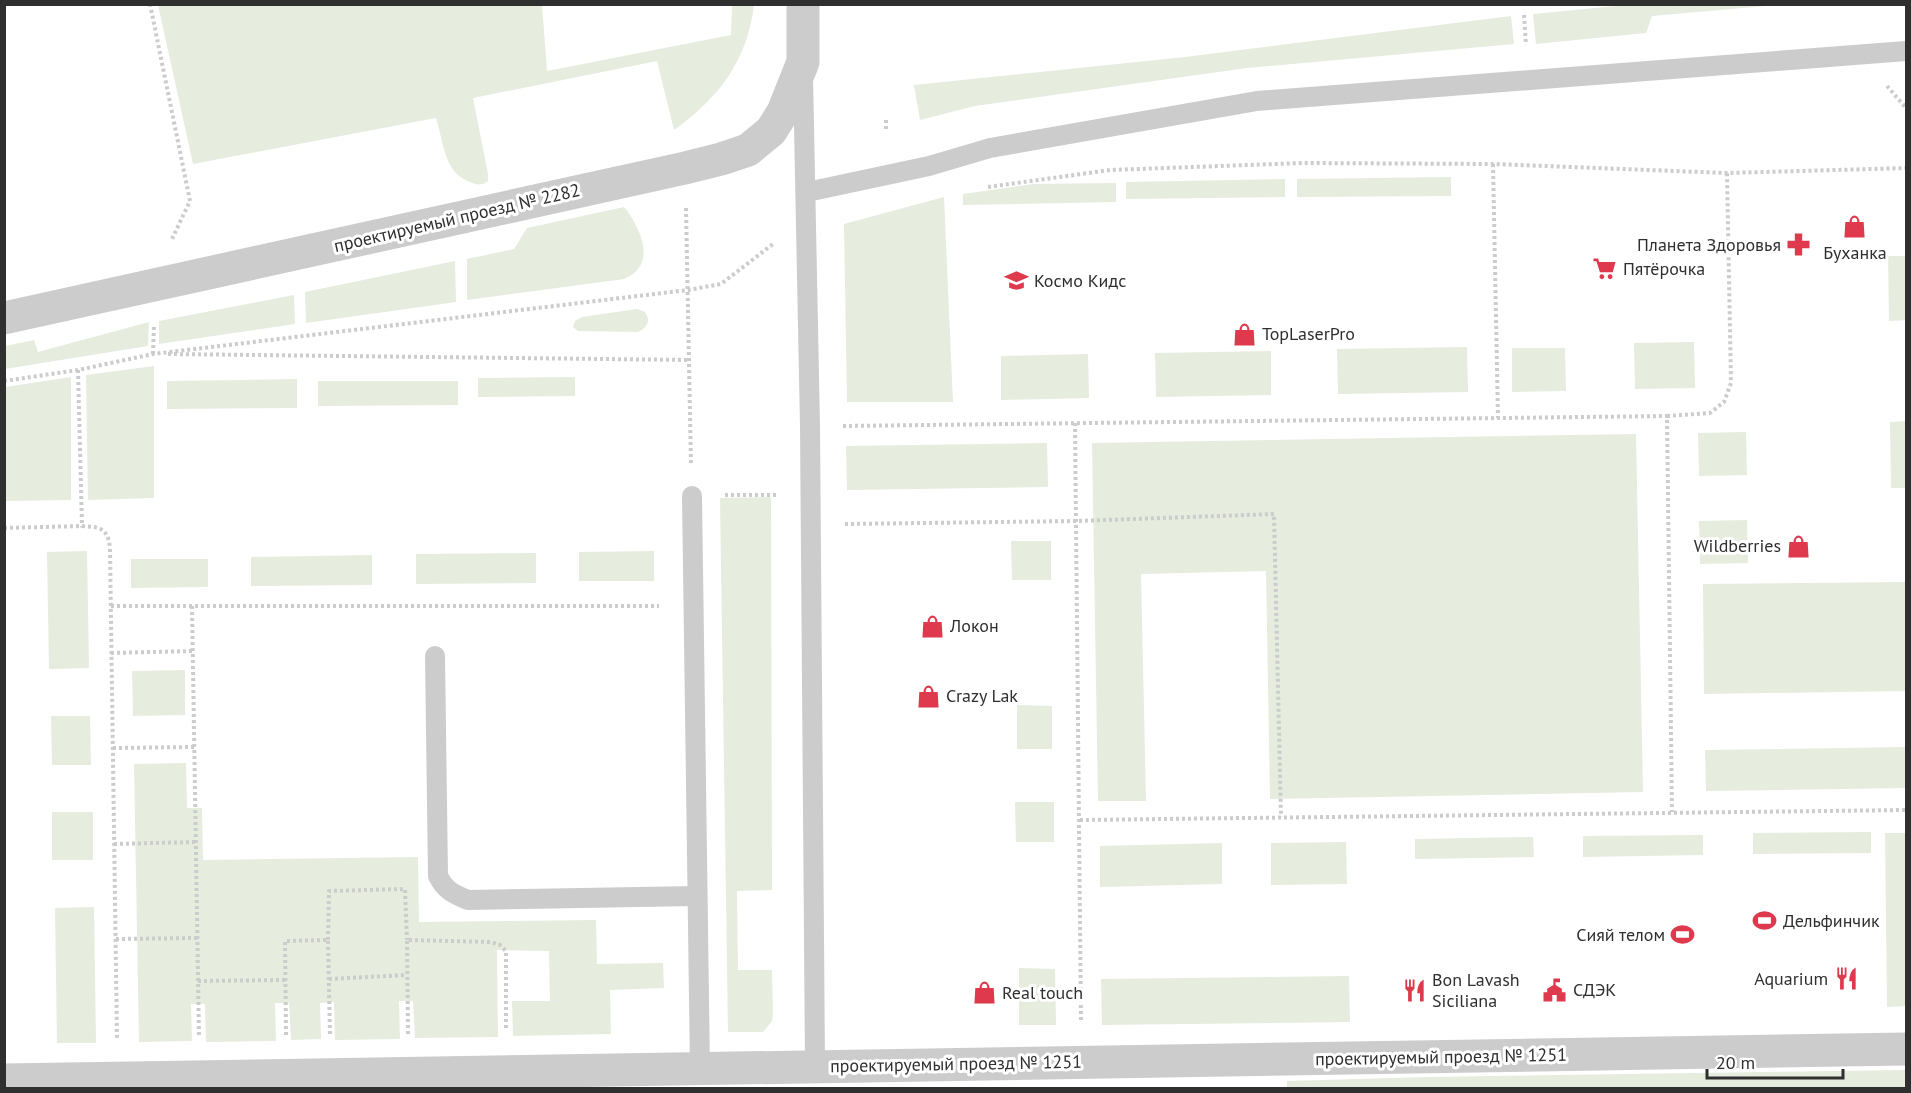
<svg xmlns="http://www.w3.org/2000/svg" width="1911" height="1093" viewBox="0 0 1911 1093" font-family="'PT Sans',sans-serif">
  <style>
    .green { fill: #e6ecde }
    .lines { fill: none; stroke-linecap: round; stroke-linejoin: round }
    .path { stroke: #ccc; stroke-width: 4; stroke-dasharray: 3 3; stroke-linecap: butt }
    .service { stroke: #ccc; stroke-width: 20 }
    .minor { stroke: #ccc; stroke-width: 33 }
    .labels { text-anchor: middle; stroke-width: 6; stroke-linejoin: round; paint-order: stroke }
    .street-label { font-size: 18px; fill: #2f2f2f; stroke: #fff }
    .poi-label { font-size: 18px; fill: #2f2f2f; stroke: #fff; text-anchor: start }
  </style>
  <rect width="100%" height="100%" fill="#fff"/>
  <g class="green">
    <path d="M158,5H542L547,71L731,35L732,5H754C747,61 719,98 674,130L657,61L473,98L488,174V181C482,186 477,185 470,182C443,172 444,142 436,118L193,164Z"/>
    <path d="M1626,5V4L1777,5L1652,16L1646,33L1536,44L1533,14Z"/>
    <path d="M1511,16L1514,44L1247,68L975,106L920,120L914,85L1185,57Z"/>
    <path d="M1451,177V196L1297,197V179Z"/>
    <path d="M1285,179V197L1126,199V182Z"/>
    <path d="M1116,183V202L963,205V194L1033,184Z"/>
    <path d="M944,197L953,402H847L844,224Z"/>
    <path d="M624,207C641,228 658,265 624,279L467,300V259L514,249L527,228Z"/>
    <path d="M1888,256H1906V320L1889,321Z"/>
    <path d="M455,261L456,302L306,323L305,292Z"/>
    <path d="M294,295L295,324L159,344V321Z"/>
    <path d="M637,309L645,312C651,321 648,327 638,332L578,331L573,327L575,321L582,317Z"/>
    <path d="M149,322L148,346L5,369V346L34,340L38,352Z"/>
    <path d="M1694,342L1695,388L1635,389L1634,343Z"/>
    <path d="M1467,347L1468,392L1338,394L1337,349Z"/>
    <path d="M1512,348H1565L1566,391L1512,392Z"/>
    <path d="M1271,351V395L1156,397L1155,353Z"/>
    <path d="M1088,354L1089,398L1001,400V356Z"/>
    <path d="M154,366V498L88,500L86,375Z"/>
    <path d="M71,377V500L5,501V387Z"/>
    <path d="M575,377V396L478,397V378Z"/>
    <path d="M297,379V408L167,409V381Z"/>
    <path d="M318,381H458V405L318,406Z"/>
    <path d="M1906,421V488H1891L1890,422Z"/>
    <path d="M1746,432L1747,475L1699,476L1698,433Z"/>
    <path d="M1636,434L1643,792L1270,799L1266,571L1141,574L1146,801H1098L1092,443Z"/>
    <path d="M1047,443L1048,487L847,490L846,446Z"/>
    <path d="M771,497L772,890L737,891L738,970H772L773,1014L772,1021L763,1032H728L720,498Z"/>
    <path d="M1747,520L1748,563L1700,564L1699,521Z"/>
    <path d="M1011,541H1051V580H1012Z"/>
    <path d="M87,551L89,668L49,669L47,552Z"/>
    <path d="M654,551V581H579V552Z"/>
    <path d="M536,553V583L416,584V554Z"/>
    <path d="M372,555V585L251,586V557Z"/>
    <path d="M131,559H208V587L131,588Z"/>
    <path d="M1906,582V691L1704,694L1703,584Z"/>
    <path d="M185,670V715L133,716L132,671Z"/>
    <path d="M1017,705L1052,706V749H1017Z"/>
    <path d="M51,716H90L91,765H52Z"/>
    <path d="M1906,747V788L1706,791L1705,750Z"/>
    <path d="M186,763L187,808H202L203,860L418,857L419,922L596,920L597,964L663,963L664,988L610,990L611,1034L513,1036L512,1001H550L549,951L497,950L498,1037L415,1038L413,1001H399L400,1039L335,1040L334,1002L320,1003L321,1039L291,1040L289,1003H275L276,1041L206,1042L205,1004H191L192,1041L139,1042L134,764Z"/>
    <path d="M1015,802H1054V842H1016Z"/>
    <rect x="52" y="812" width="41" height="48"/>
    <path d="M1871,832V853L1753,854V833Z"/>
    <path d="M1885,833H1906V1006L1887,1007Z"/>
    <path d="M1703,835V855L1583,857V836Z"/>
    <path d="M1533,837L1534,857L1415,859V839Z"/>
    <path d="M1346,842L1347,884L1271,885V843Z"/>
    <path d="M1222,843V884L1100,887V846Z"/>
    <path d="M94,907L96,1043H57L55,908Z"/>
    <path d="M1019,968L1055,969L1056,1025H1019Z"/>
    <path d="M1349,976L1350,1022L1102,1025L1101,979Z"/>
    <path d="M1906,1070V1088H1287V1081L1428,1077Z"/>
  </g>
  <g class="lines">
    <g class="path">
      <path d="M150,4L190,201L172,239"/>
      <path d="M1524,15L1526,45"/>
      <path d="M1887,86L1906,108"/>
      <path d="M886,120V132"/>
      <path d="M1493,164L1498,418"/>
      <path d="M988,187L1110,170L1303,163L1493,164L1727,173L1906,168"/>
      <path d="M686,208L691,465"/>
      <path d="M153,354L154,325"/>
      <path d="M168,354L690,360"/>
      <path d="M78,370L82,526C100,527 108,528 110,548L117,1038"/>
      <path d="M4,381L78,370L153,354L688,290L721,284L773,244"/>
      <path d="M1667,416L1710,413L1724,402L1731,383L1727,173"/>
      <path d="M1075,423L1081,1022"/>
      <path d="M843,426L1667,416L1672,812"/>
      <path d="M725,495H777"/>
      <path d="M845,524L1077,521L1274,514L1281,817"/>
      <path d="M4,528L82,526"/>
      <path d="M111,606H659"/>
      <path d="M192,606L199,1038"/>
      <path d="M111,653L193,651"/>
      <path d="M113,748L194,747"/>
      <path d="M1080,820L1906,810"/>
      <path d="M114,844L196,842"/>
      <path d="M116,939L198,938"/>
      <path d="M328,940L329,891L405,889L407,940"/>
      <path d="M329,979L407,975"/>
      <path d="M198,981L285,980"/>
      <path d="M408,1034L407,940L491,942L500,945L506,951V1030"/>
      <path d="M286,1035L285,941L328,940L330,1035"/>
    </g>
    <g class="service">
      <path d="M803,76L810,426L815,1067"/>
      <path d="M807,192L929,166L990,148L1257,101L1906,51"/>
      <path d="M692,496L700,1069"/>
      <path d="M435,656L438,876C445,890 453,894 468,900L697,896"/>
    </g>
    <g class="minor">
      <path d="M4,318L685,168L721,159L748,150L771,131L783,112L803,62V4"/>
      <path d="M4,1080L1906,1049"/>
    </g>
  </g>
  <defs>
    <symbol id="shop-bare" viewBox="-9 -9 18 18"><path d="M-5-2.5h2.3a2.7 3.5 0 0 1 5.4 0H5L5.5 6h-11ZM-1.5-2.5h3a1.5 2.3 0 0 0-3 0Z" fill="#de394d" stroke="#fff" stroke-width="2.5" paint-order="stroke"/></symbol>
    <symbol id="pharmacy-bare" viewBox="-9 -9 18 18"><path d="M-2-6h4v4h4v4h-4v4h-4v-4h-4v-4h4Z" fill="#de394d" stroke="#fff" stroke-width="2.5" paint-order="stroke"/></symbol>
    <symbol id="supermarket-bare" viewBox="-9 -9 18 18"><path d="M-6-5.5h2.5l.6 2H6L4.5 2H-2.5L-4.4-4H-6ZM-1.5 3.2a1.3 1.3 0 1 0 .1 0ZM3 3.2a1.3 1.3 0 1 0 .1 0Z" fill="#de394d" stroke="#fff" stroke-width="2.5" paint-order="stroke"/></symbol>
    <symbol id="school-bare" viewBox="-9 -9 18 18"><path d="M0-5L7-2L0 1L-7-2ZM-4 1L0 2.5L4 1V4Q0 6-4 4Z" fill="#de394d" stroke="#fff" stroke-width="2.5" paint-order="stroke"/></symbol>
    <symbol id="stadium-bare" viewBox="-9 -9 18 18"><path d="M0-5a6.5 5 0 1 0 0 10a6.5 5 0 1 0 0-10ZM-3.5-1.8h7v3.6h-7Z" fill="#de394d" stroke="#fff" stroke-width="2.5" paint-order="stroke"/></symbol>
    <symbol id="restaurant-bare" viewBox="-9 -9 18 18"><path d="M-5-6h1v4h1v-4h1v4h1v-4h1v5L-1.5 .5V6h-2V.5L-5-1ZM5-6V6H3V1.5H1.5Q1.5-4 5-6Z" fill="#de394d" stroke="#fff" stroke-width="2.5" paint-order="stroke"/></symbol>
    <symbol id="civic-bare" viewBox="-9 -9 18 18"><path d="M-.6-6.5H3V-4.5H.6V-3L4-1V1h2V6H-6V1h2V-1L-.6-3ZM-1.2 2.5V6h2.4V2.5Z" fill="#de394d" stroke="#fff" stroke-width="2.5" paint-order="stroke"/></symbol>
  </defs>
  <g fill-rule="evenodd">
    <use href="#shop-bare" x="1838" y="210" width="33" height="33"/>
    <use href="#pharmacy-bare" x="1782" y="228" width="33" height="33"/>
    <use href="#supermarket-bare" x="1588" y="252" width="33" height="33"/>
    <use href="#school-bare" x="1000" y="264" width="33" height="33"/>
    <use href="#shop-bare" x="1228" y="318" width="33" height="33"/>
    <use href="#shop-bare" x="1782" y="530" width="33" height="33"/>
    <use href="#shop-bare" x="916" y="610" width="33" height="33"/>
    <use href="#shop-bare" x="912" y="680" width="33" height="33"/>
    <use href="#stadium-bare" x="1748" y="904" width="33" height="33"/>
    <use href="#stadium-bare" x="1666" y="918" width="33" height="33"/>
    <use href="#restaurant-bare" x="1830" y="962" width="33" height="33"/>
    <use href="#restaurant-bare" x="1398" y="974" width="33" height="33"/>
    <use href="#civic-bare" x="1538" y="974" width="33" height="33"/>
    <use href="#shop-bare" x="968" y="976" width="33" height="33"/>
  </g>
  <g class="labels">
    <g class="street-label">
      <text transform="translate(457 218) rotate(-13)" y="6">проектируемый проезд № 2282</text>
      <text transform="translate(1441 1057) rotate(-1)" y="6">проектируемый проезд № 1251</text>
      <text transform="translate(956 1064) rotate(-1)" y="6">проектируемый проезд № 1251</text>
    </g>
    <g class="poi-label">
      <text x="1781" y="251" text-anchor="end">Планета Здоровья</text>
      <text x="1855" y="259" text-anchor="middle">Буханка</text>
      <text x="1623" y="275">Пятёрочка</text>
      <text x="1034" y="287">Космо Кидс</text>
      <text x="1262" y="340">TopLaserPro</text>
      <text x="1781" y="552" text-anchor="end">Wildberries</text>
      <text x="950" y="632">Локон</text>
      <text x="946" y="702">Crazy Lak</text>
      <text x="1783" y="927">Дельфинчик</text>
      <text x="1665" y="941" text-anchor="end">Сияй телом</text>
      <text x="1828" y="985" text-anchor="end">Aquarium</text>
      <text x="1432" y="986">Bon Lavash<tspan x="1432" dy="21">Siciliana</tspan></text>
      <text x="1573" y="996">СДЭК</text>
      <text x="1002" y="999">Real touch</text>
    </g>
  </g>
  <rect width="1911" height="1093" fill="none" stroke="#2f2f2f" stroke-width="12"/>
  <path d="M1707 1069v9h136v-9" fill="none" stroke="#2f2f2f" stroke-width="3"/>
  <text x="1716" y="1069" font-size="18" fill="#2f2f2f" stroke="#ffffff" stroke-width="4.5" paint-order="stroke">20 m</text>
</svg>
